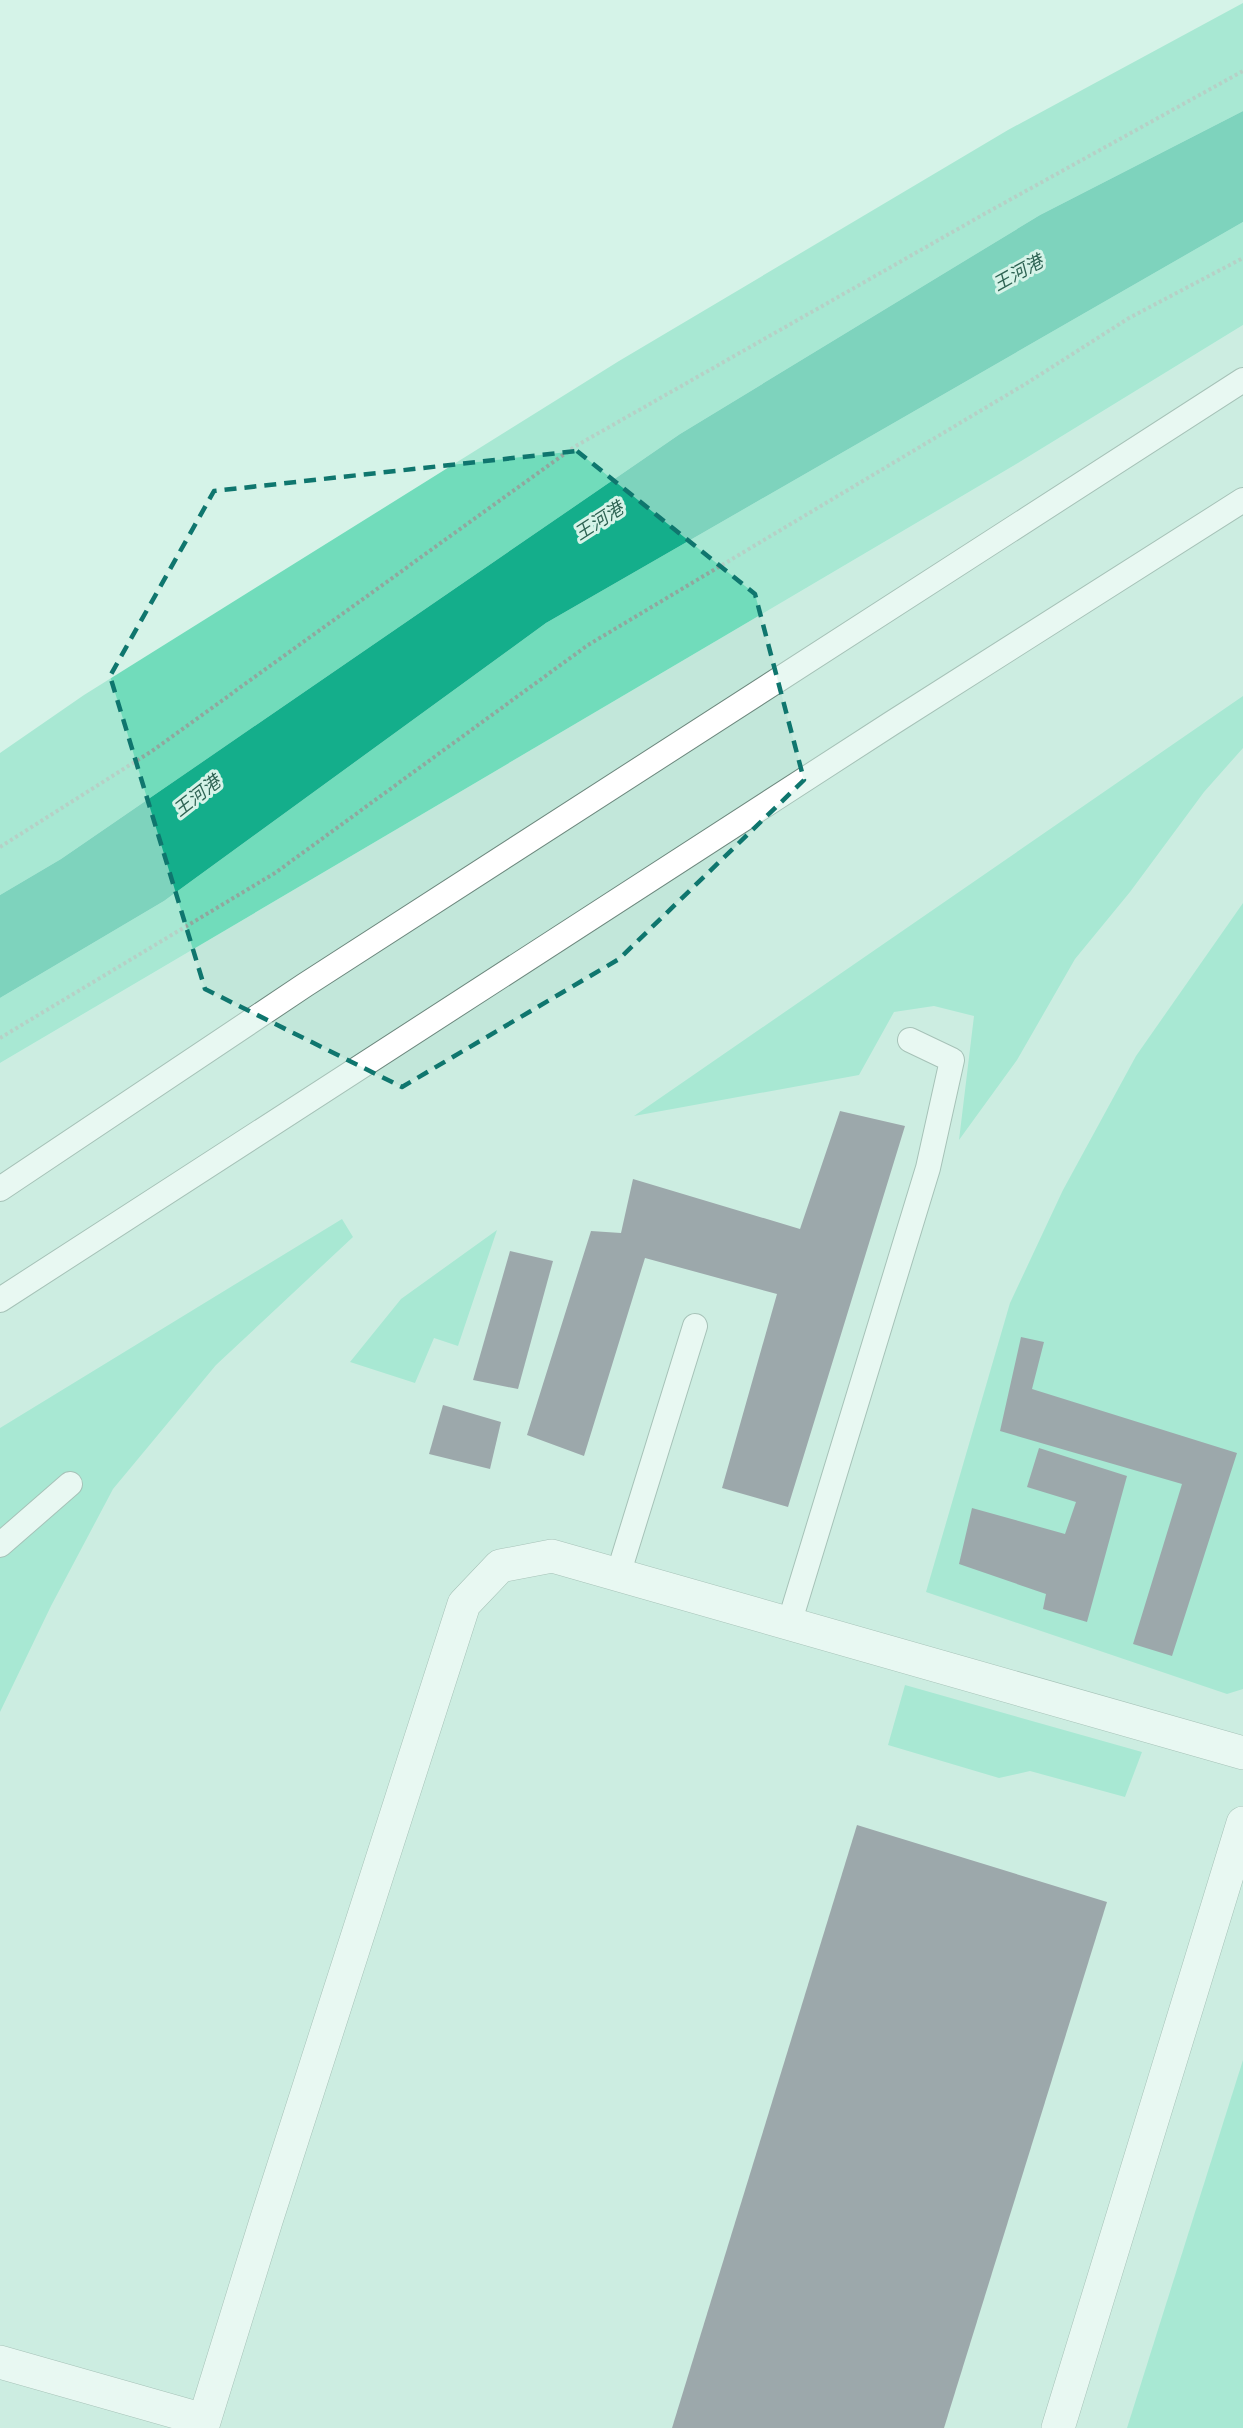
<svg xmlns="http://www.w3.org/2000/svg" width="1243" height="2428" viewBox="0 0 1243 2428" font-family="'IBM Plex Sans','Noto Sans SC',sans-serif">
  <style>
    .built { fill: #c2e7da }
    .green { fill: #71dcbb }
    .water { fill: #14ae8b }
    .building { fill: #584f63 }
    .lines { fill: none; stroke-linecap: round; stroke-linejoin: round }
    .lane-casing { stroke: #6d887e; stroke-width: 26 }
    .street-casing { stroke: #6d887e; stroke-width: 34 }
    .path { stroke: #91a79e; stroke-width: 4; stroke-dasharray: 3 3; stroke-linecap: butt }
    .lane { stroke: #fff; stroke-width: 24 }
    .street { stroke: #fff; stroke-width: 33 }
    .marked { fill: none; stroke: #0f766e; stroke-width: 4.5; stroke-dasharray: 12 8; stroke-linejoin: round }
    .labels { text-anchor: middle; stroke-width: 6; stroke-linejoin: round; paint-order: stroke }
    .water-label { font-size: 18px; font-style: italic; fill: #2e6353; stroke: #d6f3e8 }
  </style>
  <rect width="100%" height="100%" fill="#d6f3e8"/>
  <path class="built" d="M1243,325V2428H0V1063L1013,466Z"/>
  <g class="green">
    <path d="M1243,3V111L1040,215L680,434L61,859L0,895V753L84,695L619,361L1008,130Z"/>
    <path d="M1243,222V325L1013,466L0,1063V998L164,901L546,623Z"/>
    <path d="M1243,696V748L1204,792L1130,892L1075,959L1017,1060L959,1140L974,1016L934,1006L894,1012L859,1075L634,1116Z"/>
    <path d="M1243,903V1689L1227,1694L926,1592L1010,1303L1063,1190L1136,1056Z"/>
    <path d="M342,1219L353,1237L216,1365L113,1489L51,1606L0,1712V1428Z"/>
    <path d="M497,1230L458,1346L434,1338L415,1383L350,1362L401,1299Z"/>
    <path d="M905,1685L1142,1752L1125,1797L1030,1771L999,1778L888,1745Z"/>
    <path d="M1243,2060V2428H1127Z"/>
  </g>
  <path class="water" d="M1243,111V222L546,623L164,901L0,998V895L61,859L680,434L1040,215Z"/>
  <g class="building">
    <path d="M840,1111L905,1126L788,1507L722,1488L777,1294L645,1258L584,1456L527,1435L591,1231L621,1233L633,1179L800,1229Z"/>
    <path d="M510,1251L553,1261L518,1389L473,1380Z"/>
    <path d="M1021,1337L1044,1342L1032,1389L1237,1453L1172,1656L1133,1644L1182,1484L1000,1431Z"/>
    <path d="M443,1405L501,1422L490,1469L429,1454Z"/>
    <path d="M1039,1448L1127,1476L1087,1622L1043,1609L1046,1594L959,1564L972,1508L1065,1534L1076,1502L1027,1487Z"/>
    <path d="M857,1825L1107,1902L944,2428H672Z"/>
  </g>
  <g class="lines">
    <defs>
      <g id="lane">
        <path d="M0,1189L305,985L1243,380"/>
        <path d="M0,1300L892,723L1243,500"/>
        <path d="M0,1545L70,1484"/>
        <path d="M618,1575L695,1326"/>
        <path d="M789,1624L928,1168L952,1060L910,1040"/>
      </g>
      <g id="street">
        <path d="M0,2362L204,2420"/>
        <path d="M202,2428L266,2221L464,1604L500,1566L552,1556L1243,1753"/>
        <path d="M1058,2428L1243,1823"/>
      </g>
    </defs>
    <use href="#lane" class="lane-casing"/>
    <use href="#street" class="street-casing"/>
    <g class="path">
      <path d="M0,847L152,751L574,447L986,213L1243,71"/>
      <path d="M0,1038L275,873L588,645L1027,383L1129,318L1243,258"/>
    </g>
    <use href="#lane" class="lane"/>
    <use href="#street" class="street"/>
  </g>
  <path d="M0 0H1243V2428H0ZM577,451L755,594L804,780L619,959L402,1087L205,989L110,676L214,491Z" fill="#d6f3e8" fill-opacity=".55" fill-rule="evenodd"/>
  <path class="marked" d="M577,451L755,594L804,780L619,959L402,1087L205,989L110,676L214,491Z"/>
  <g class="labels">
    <g class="water-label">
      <text transform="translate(1018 273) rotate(-29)" y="6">王河港</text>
      <text transform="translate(599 521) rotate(-33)" y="6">王河港</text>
      <text transform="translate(197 796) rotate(-38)" y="6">王河港</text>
    </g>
  </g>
</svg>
